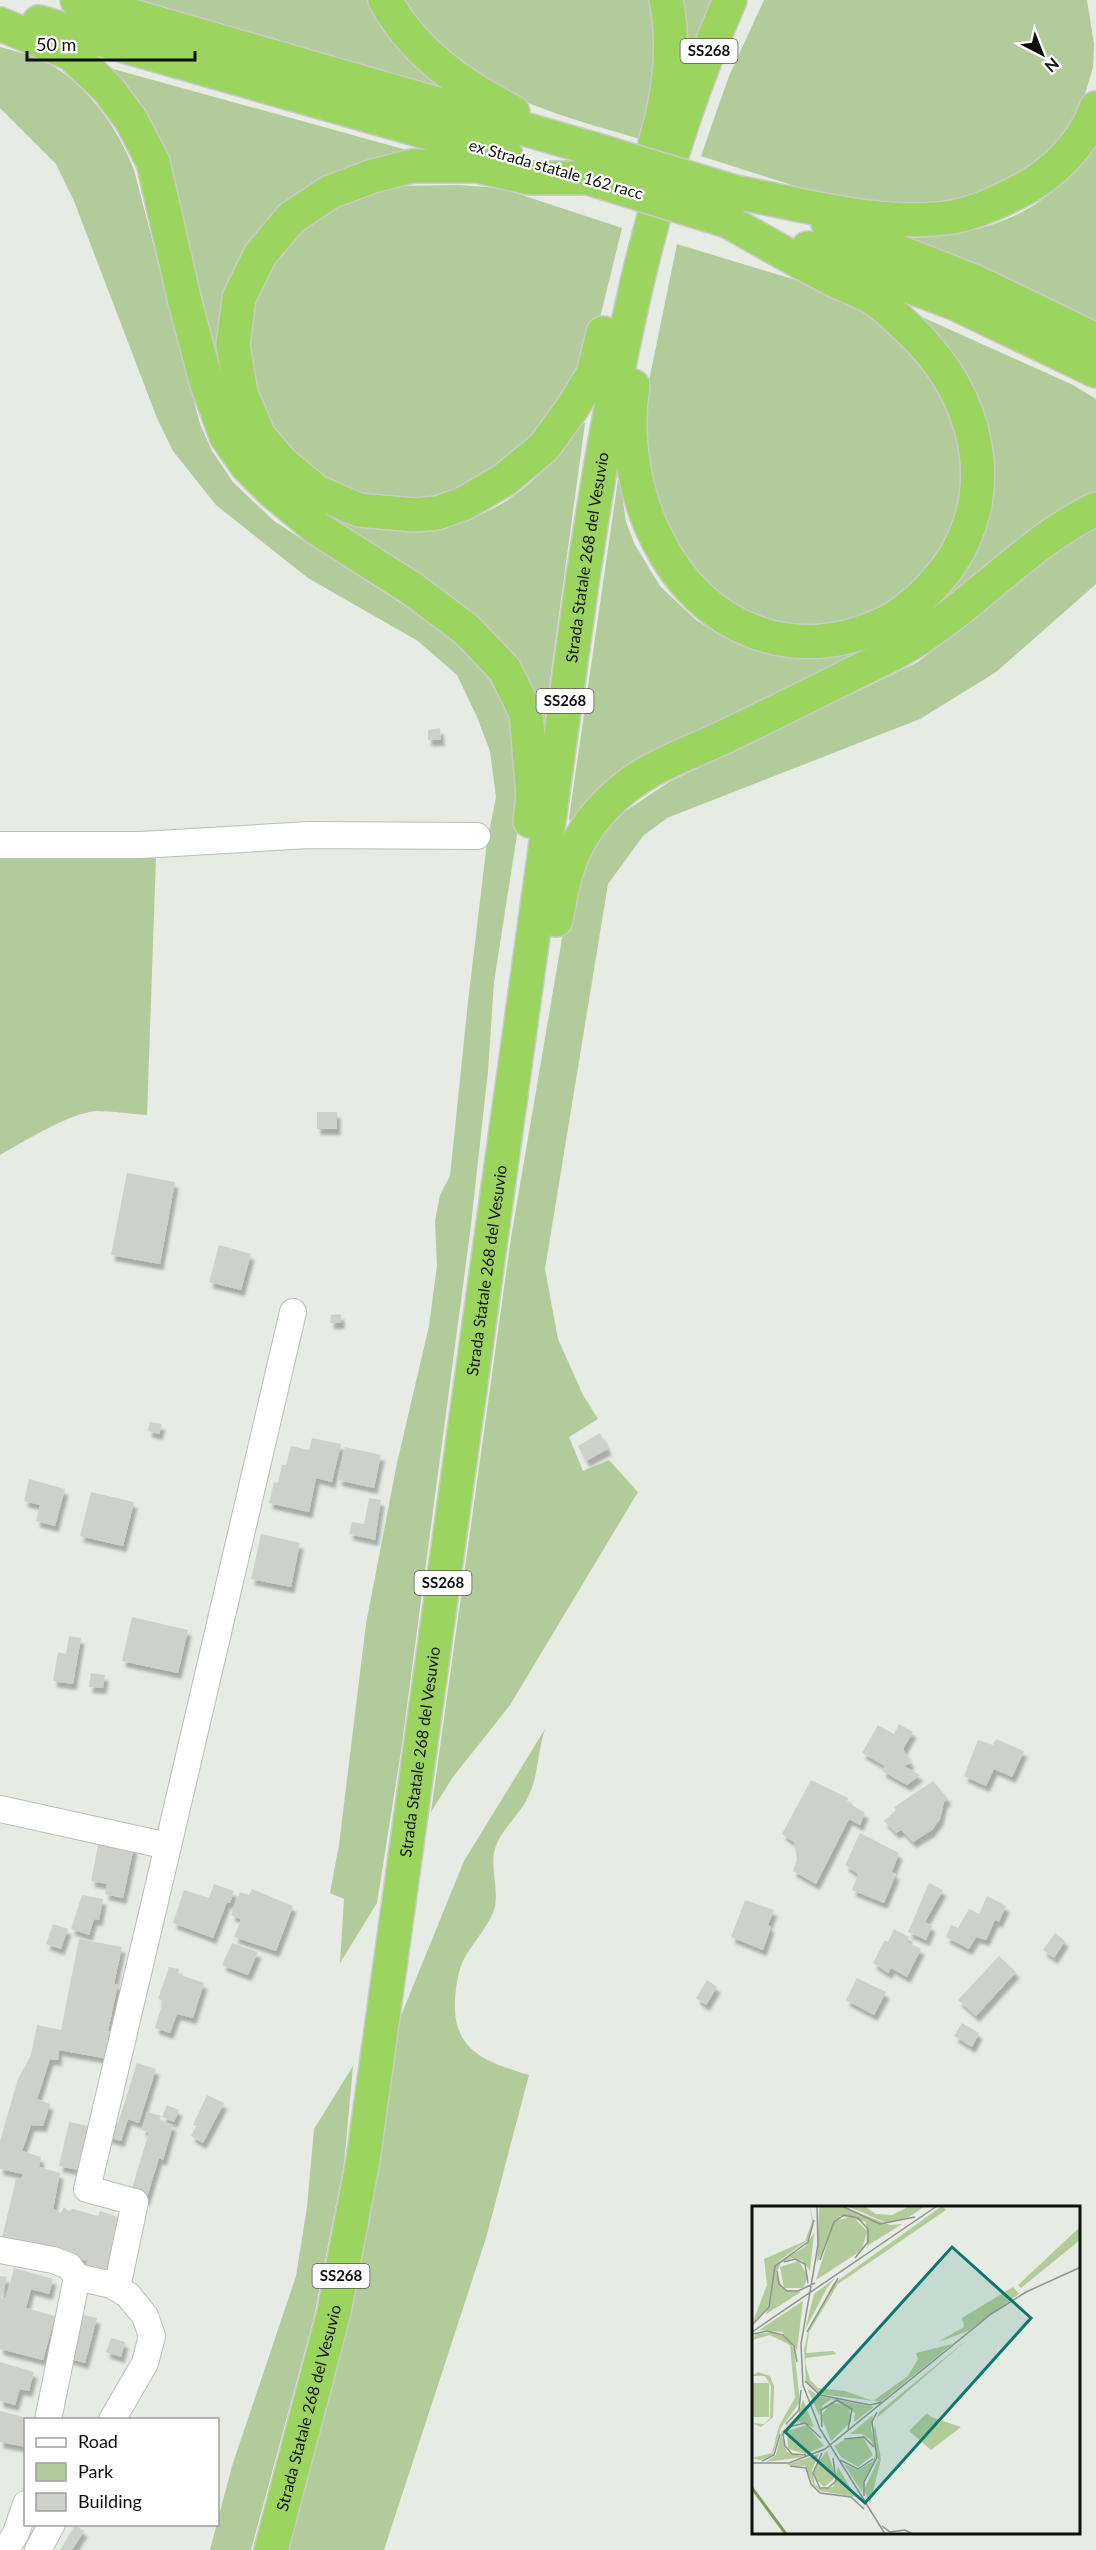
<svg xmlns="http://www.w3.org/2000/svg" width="1096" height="2550" viewBox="0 0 1096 2550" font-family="Lato,sans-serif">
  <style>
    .green { fill: #b1cb9a }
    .building { fill: #cdd1ca; filter: url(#shadow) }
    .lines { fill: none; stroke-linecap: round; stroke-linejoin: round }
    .street-casing { stroke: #babeb7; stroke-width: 28 }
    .highway-casing { stroke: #cacaca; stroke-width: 36 }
    .street { stroke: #fff; stroke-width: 26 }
    .highway { stroke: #9cd460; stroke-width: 33 }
    .highway-bridge-casing { stroke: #cacaca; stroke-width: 36; stroke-linecap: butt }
    .highway-bridge { stroke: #9cd460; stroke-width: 33 }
    .labels { text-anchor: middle; stroke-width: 4.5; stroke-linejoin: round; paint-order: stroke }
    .shield { fill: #fff; stroke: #575856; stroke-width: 1.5 }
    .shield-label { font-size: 15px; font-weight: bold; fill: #0f100e }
    .street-label { font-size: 16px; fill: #0f100e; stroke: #fff }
    .inset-river { fill: none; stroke: #7f9e61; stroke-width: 3 }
    .inset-road { fill: none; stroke: #90938e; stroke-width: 1.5 }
    .view { fill: #0f766e; fill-opacity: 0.15; stroke: #0f766e; stroke-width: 3 }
    .inset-edge { fill: none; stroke: #0f100e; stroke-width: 3 }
  </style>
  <defs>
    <filter id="shadow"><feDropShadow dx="3.5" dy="6" stdDeviation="1.5" flood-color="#0004"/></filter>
  </defs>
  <rect width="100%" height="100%" fill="#e6ebe3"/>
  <g class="green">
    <path d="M131,0H368C391,42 412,63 448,93Z"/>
    <path d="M400,0H653L659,29L647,141C575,119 494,102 439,46C425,32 413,15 400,0Z"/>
    <path d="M677,0H712L686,62Z"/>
    <path d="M764,0H1087L1094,44L1093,67L1080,111L1040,166L950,206L851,204L701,156L729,76Z"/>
    <path d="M0,47C15,51 30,55 44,61C86,82 118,128 134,170L200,424L212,451L233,482L274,521L439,628L471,655L490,681L507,713L515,735L518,828L494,982L488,1071L470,1233L401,1751L377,1903L340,1963L344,1899L330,1893L339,1845L366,1624L397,1463L429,1326L437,1266L435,1221L440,1195L450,1176L468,1002L487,842L496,797L490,751L477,717L457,675L418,641L308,578L216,505L173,451L157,418L74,201L56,164L0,108Z"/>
    <path d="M106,67L432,157H408L237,275L263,469L464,521C474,517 485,513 494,508C530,489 560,456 581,422L585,423L543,732L532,704L252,464Z"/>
    <path d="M1096,134V323L1055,301L910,238C961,237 1024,223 1060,183C1073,168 1084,150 1096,134Z"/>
    <path d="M459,185L500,188L622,228L593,346L547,427L496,472L425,502L349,497L278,442L257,401L248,357L252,312L258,290L268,269L295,233L352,196L397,186Z"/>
    <path d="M677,244L835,292L873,316L942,384L966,472L951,538L908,592L869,615L825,627L779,625L717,598L662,527L640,425Z"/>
    <path d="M913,313L1073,385L1096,399V494L915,628L571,824L569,818L619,473L626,522L635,545L660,586L696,620L717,633L740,643L789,654L961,567L990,517L994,463L983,413Z"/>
    <path d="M1096,525V584L996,672L920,719L667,818L643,836L608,884L545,1269L558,1339L583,1395L598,1419L569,1437L583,1471L609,1460L638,1492L510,1705L453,1777L431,1812L511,1238L567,909L590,846L624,812L669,782L918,662L1084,531Z"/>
    <path d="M156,857L147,1115C131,1114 113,1111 97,1111C71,1112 23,1142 0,1155V858Z"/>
    <path d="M545,1729C537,1752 539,1777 527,1799C518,1817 501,1829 495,1849C489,1868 501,1893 493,1913C486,1929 472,1944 464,1959C458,1970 456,1987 455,1999C452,2052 487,2062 529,2075L486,2238L384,2550H288L333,2386L370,2219L398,2023L464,1861Z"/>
    <path d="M353,2066L344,2164L314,2317L251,2550H210L232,2466L296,2276L307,2207L314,2129Z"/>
  </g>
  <g class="building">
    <path d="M440,728L441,740H428V730Z"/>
    <rect x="317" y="1112" width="20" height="17"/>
    <path d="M127,1173L175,1182L160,1264L111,1255Z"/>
    <path d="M219,1245L251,1254L241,1290L209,1282Z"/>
    <path d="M341,1314V1323H330L331,1315Z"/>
    <path d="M150,1422L162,1424L159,1434L148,1431Z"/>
    <path d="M600,1433L608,1449L586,1461L578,1446Z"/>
    <path d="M312,1438L341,1444L332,1482L316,1478L309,1512L269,1503L274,1482L278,1483L282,1465H286L291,1446L309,1450Z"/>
    <path d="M345,1447L381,1455L374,1488L338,1480Z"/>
    <path d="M29,1479L65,1489L55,1526L36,1521L40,1505L24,1501Z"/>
    <path d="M91,1492L134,1502L123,1546L80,1536Z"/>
    <path d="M369,1498L381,1500L375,1540L349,1534L352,1522L364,1524Z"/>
    <path d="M261,1534L300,1543L291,1587L251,1579Z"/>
    <path d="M132,1617L188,1630L178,1673L122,1661Z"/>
    <path d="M69,1636L81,1638L73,1684L53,1681L58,1652L66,1654Z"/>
    <path d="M91,1673L105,1675L103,1688L89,1687Z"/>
    <path d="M899,1724L913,1732L903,1749L911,1763L904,1766L920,1775L907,1785L882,1771L885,1766L862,1753L878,1725L894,1734Z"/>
    <path d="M996,1739L1024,1751L1012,1777L994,1769L986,1786L964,1776L978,1740L993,1745Z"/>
    <path d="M811,1780L848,1798L847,1802L865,1813L860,1825L849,1819L816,1884L793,1871L797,1859L794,1842L782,1834Z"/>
    <path d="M933,1781L948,1799L944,1802L940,1819L932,1830L913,1842L901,1830L896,1833L884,1821L896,1810L894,1807Z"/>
    <path d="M860,1833L899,1853L892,1872L896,1874L884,1903L852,1890L858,1874L845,1865Z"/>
    <path d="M99,1840L134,1847L123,1898L105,1894L107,1884L91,1881Z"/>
    <path d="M929,1883L943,1890L925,1922L932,1926L926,1940L908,1932Z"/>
    <path d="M214,1884L234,1891L230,1903L227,1902L213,1938L173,1923L184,1890L209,1898Z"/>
    <path d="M252,1889L293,1906L276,1951L234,1937L241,1919L231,1915L240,1892L249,1895Z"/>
    <path d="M82,1895L103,1899L99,1920L94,1919L89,1935L71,1929Z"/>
    <path d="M987,1896L1006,1906L999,1922L995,1920L986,1940L976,1937L969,1949L946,1937L951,1925L958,1928L969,1909L979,1914Z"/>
    <path d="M745,1900L774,1910L768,1925L771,1927L763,1950L731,1937Z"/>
    <path d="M53,1924L68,1929L61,1949L46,1944Z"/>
    <path d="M894,1929L909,1937L907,1942L921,1949L907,1977L891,1968L888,1973L873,1963L885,1940L888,1942Z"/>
    <path d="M1055,1933L1065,1941L1054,1958L1043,1950Z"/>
    <path d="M79,1939L122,1947L114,1984H118L108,2031L114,2032L109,2059L59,2050L58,2060L50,2059L37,2099L50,2104L43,2126L31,2125L22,2151L41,2157L39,2167L60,2173L53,2209L61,2213L64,2207L68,2211L73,2209L98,2216L100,2211L124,2219L118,2227L112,2246L115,2247L108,2279L85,2274L87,2261L2,2238L16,2179H21L23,2174L0,2169V2141L18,2079L31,2055L37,2025L61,2030Z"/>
    <path d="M232,1943L258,1952L248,1975L222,1965Z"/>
    <path d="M999,1956L1016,1972L976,2016L958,2000Z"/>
    <path d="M169,1967L179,1969L178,1974L204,1983L193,2018L177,2014L170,2033L155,2028L163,2001L158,1999Z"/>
    <path d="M857,1978L886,1992L874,2015L846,2000Z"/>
    <path d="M707,1980L717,1987L706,2005L696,1998Z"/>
    <path d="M962,2023L979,2033L972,2047L954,2036Z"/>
    <path d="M137,2063L156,2069L139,2123L128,2119L121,2141L104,2136L109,2120L118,2123Z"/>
    <path d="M207,2095L224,2103L203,2143L191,2136L196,2126L193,2125Z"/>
    <path d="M167,2105L179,2110L174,2122L162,2117Z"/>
    <path d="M147,2112L161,2116L159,2121L173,2125L163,2160L159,2158L146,2200L130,2195L149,2132L142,2130Z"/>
    <path d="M69,2122L93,2127L83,2171L59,2166Z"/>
    <path d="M14,2268L53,2279L49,2294L31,2289L26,2308L55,2316L43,2360L0,2349V2276L7,2277L1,2298L6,2299Z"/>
    <path d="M80,2314L97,2318L85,2363L68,2358Z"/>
    <path d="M111,2338L125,2342L121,2357L106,2352Z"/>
    <path d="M0,2362L34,2372L29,2391L20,2389L15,2405L0,2401Z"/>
    <path d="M0,2411L31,2419L26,2420V2447L0,2442Z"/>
    <path d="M75,2525L84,2531L72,2550H60Z"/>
  </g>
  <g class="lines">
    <defs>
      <g id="street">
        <path d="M0,845H141L309,835L477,836"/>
        <path d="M0,1809L168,1846L87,2189L135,2202L117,2288"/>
        <path d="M168,1846L293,1312"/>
        <path d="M0,2250L53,2260L69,2266L77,2277L48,2420"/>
        <path d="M77,2277L112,2285L128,2295L145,2316L152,2336L145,2363L112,2420"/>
        <path d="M6,2550L16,2533L26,2504"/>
        <path d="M38,2550L52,2524"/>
      </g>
      <g id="highway">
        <path d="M77,0L597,150"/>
        <path d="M385,0C413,52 462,86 513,112"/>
        <path d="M39,22L506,155"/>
        <path d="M0,24L71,54L108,89L131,120L153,162L185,302L206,381L226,436L247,466L272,491L318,529L411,588L467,630L505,670L526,713L533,796L530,821"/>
        <path d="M655,143C669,96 676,48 666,0"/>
        <path d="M588,178H529L477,166H412L373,176L330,192L291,218L260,255L239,298L233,345L241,393L259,436L282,463L317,492L359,510L414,515L437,513L463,504L504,480L544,447L573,407L593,374L603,333"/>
        <path d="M735,192C806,205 881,228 953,217C979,212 1006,199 1029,186C1058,169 1085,140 1096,108"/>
        <path d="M828,224L976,282L1096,340"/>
        <path d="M808,248L956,304L1096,371"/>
        <path d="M633,386C624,435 635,497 658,541C701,628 793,667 883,624C903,615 920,599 934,584C1001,511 986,410 921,341C908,328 888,308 873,298C860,290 845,286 832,279C796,261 762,240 727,221"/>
        <path d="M556,920C564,870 574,835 612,799C646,767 681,757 722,738C764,718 806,697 848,676C867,666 887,658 905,647C972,608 1028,541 1096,509"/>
        <path id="s1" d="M271,2550L334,2312L363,2160L582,583C613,380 646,190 730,0"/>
      </g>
    </defs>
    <use href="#street" class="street-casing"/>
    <use href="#highway" class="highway-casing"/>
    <use href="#street" class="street"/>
    <use href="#highway" class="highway"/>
    <defs>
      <g id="highway-bridge">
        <path d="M597,150L735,192"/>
        <path d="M588,178L727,221"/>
      </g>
    </defs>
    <use href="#highway-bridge" class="highway-bridge-casing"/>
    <use href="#highway-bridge" class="highway-bridge"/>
  </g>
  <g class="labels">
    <g class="shield">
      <rect x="680.5" y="39" width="57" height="24" rx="4.5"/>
      <rect x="536.5" y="689" width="57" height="24" rx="4.5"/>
      <rect x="414.5" y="1571" width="57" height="24" rx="4.5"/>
      <rect x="312.5" y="2264" width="57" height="24" rx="4.5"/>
    </g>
    <g class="shield-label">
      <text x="709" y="56">SS268</text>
      <text x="565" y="706">SS268</text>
      <text x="443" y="1588">SS268</text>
      <text x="341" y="2281">SS268</text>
    </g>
    <g class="street-label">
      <text transform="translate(556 169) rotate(16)" y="6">ex Strada statale 162 racc</text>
      <text dy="6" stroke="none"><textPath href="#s1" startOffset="2019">Strada Statale 268 del Vesuvio</textPath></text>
      <text dy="6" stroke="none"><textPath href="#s1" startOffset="1299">Strada Statale 268 del Vesuvio</textPath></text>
      <text dy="6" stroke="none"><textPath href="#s1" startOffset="813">Strada Statale 268 del Vesuvio</textPath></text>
      <text dy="6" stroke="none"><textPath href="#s1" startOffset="147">Strada Statale 268 del Vesuvio</textPath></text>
    </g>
  </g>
  <g transform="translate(752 2206)">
    <rect width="328" height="328" fill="#e6ebe3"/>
    <path d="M58,0L61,15L56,34L27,55L15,102L0,118L15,79L12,53L53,35L60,16ZM67,0H89L138,19L150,18L115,40L114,16L88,10L65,57ZM95,0H112L124,8L140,9L158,0H173L157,11L135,17ZM190,0L194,4L86,78L57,126L54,147L81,145L85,148L54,152L53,156L58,174L66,182L93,185L121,195L156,170L166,153L164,147L200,138L129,196L69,188L54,176L52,144L56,126L81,78ZM101,11L115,25L110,44L64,74L80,22L86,14ZM328,21V34L269,82L266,79ZM62,27L58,65L51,55L40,52L29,57L24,67L31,83L49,86L14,108L25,60L30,54L53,41ZM47,55L56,71L51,82H32L28,61ZM83,72L75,82L53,124L62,88ZM261,81L267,88L216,125L186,136L212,121L210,112ZM51,95L45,144L30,126L7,124ZM21,126L35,132L42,143L48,196L29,222L20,250L8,254L0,252L20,247L27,220L43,192L38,139L18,129L0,134L4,128ZM216,133L126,211L123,219L129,253L118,298L112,284L126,254L122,223L127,206ZM6,166L18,170L22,180L21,211L9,221L0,217L12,218L18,212L19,180L13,170H0ZM0,177H17V211H0ZM55,182L66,190L122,201L102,216L103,207L80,193L71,199L67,209ZM51,193L62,221L44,215L34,221L30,231L35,246L52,251L14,256L24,249L30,225L46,209ZM79,196L97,201L99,216L79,235L69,210ZM175,207L179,211L209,221L179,244L157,225ZM121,209L119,223L123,237L125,247L123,253L112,275L110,286L92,258L106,264L121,255L124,246L119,234L110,228H98ZM55,219L72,240L54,248L36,243L35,225ZM111,231L121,249L106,261L89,251L82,240L92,234ZM75,245L84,271L72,281L62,271V262ZM67,248L60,264L63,279L71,283L81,281L86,261L104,291L68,285L61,278L53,260L34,259Z" fill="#b1cb9a"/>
    <path class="inset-river" d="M0,282L34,328"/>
    <path class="inset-road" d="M65,0L66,39L49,138L51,179L68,223L133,328M90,0L128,18L163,11M68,54L82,16L92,9L106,12L116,23V36L103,52M32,56L43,53L53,58L56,77M25,65L27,78L35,85H46L63,77M0,119L17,101L23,60L56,36L62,14M0,126L185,0M55,126L86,72M1,128L15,125L31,129L42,140L45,156M53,175L68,189L118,199L131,196M34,218L47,204L49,184M70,221L69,204L85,194L100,203L96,224M92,233L112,231L122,241M70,247L61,267L68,282H76L84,275L81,252M54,249L40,248L33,240L31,228L36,221L53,217L69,232M88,254L106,263L121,253M10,255L22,249L28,228M0,257H37L73,243L239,108L274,86L329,61M38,260L54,262L59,278L68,287L99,291L112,303M112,290V276L125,251L120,216L125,206M130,320L138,326L153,324L161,328"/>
    <path class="view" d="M200,41L279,112L113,297L33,226Z"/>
    <rect width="328" height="328" class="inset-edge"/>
  </g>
  <rect x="24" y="2418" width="195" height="108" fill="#ffffff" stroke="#9f9f9f" stroke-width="1.5"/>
  <rect x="36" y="2438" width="30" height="9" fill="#ffffff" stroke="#9f9f9f" stroke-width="1.5"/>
  <text x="78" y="2448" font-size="18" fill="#0f100e">Road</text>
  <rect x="36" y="2463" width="30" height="18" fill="#b1cb9a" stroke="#9f9f9f" stroke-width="1.5"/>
  <text x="78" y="2478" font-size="18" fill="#0f100e">Park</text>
  <rect x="36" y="2493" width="30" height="18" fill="#cdd1ca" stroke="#9f9f9f" stroke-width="1.5"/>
  <text x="78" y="2508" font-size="18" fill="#0f100e">Building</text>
  <g transform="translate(1042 54) rotate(138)" stroke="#ffffff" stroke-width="4.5" paint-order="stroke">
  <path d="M0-4.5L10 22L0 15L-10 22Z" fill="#0f100e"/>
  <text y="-9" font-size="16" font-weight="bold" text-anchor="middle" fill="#0f100e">N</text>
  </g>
  <path d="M27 51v9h168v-9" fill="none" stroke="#0f100e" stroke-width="3"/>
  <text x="36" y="51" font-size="18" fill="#0f100e" stroke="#ffffff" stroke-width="4.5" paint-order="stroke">50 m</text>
</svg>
